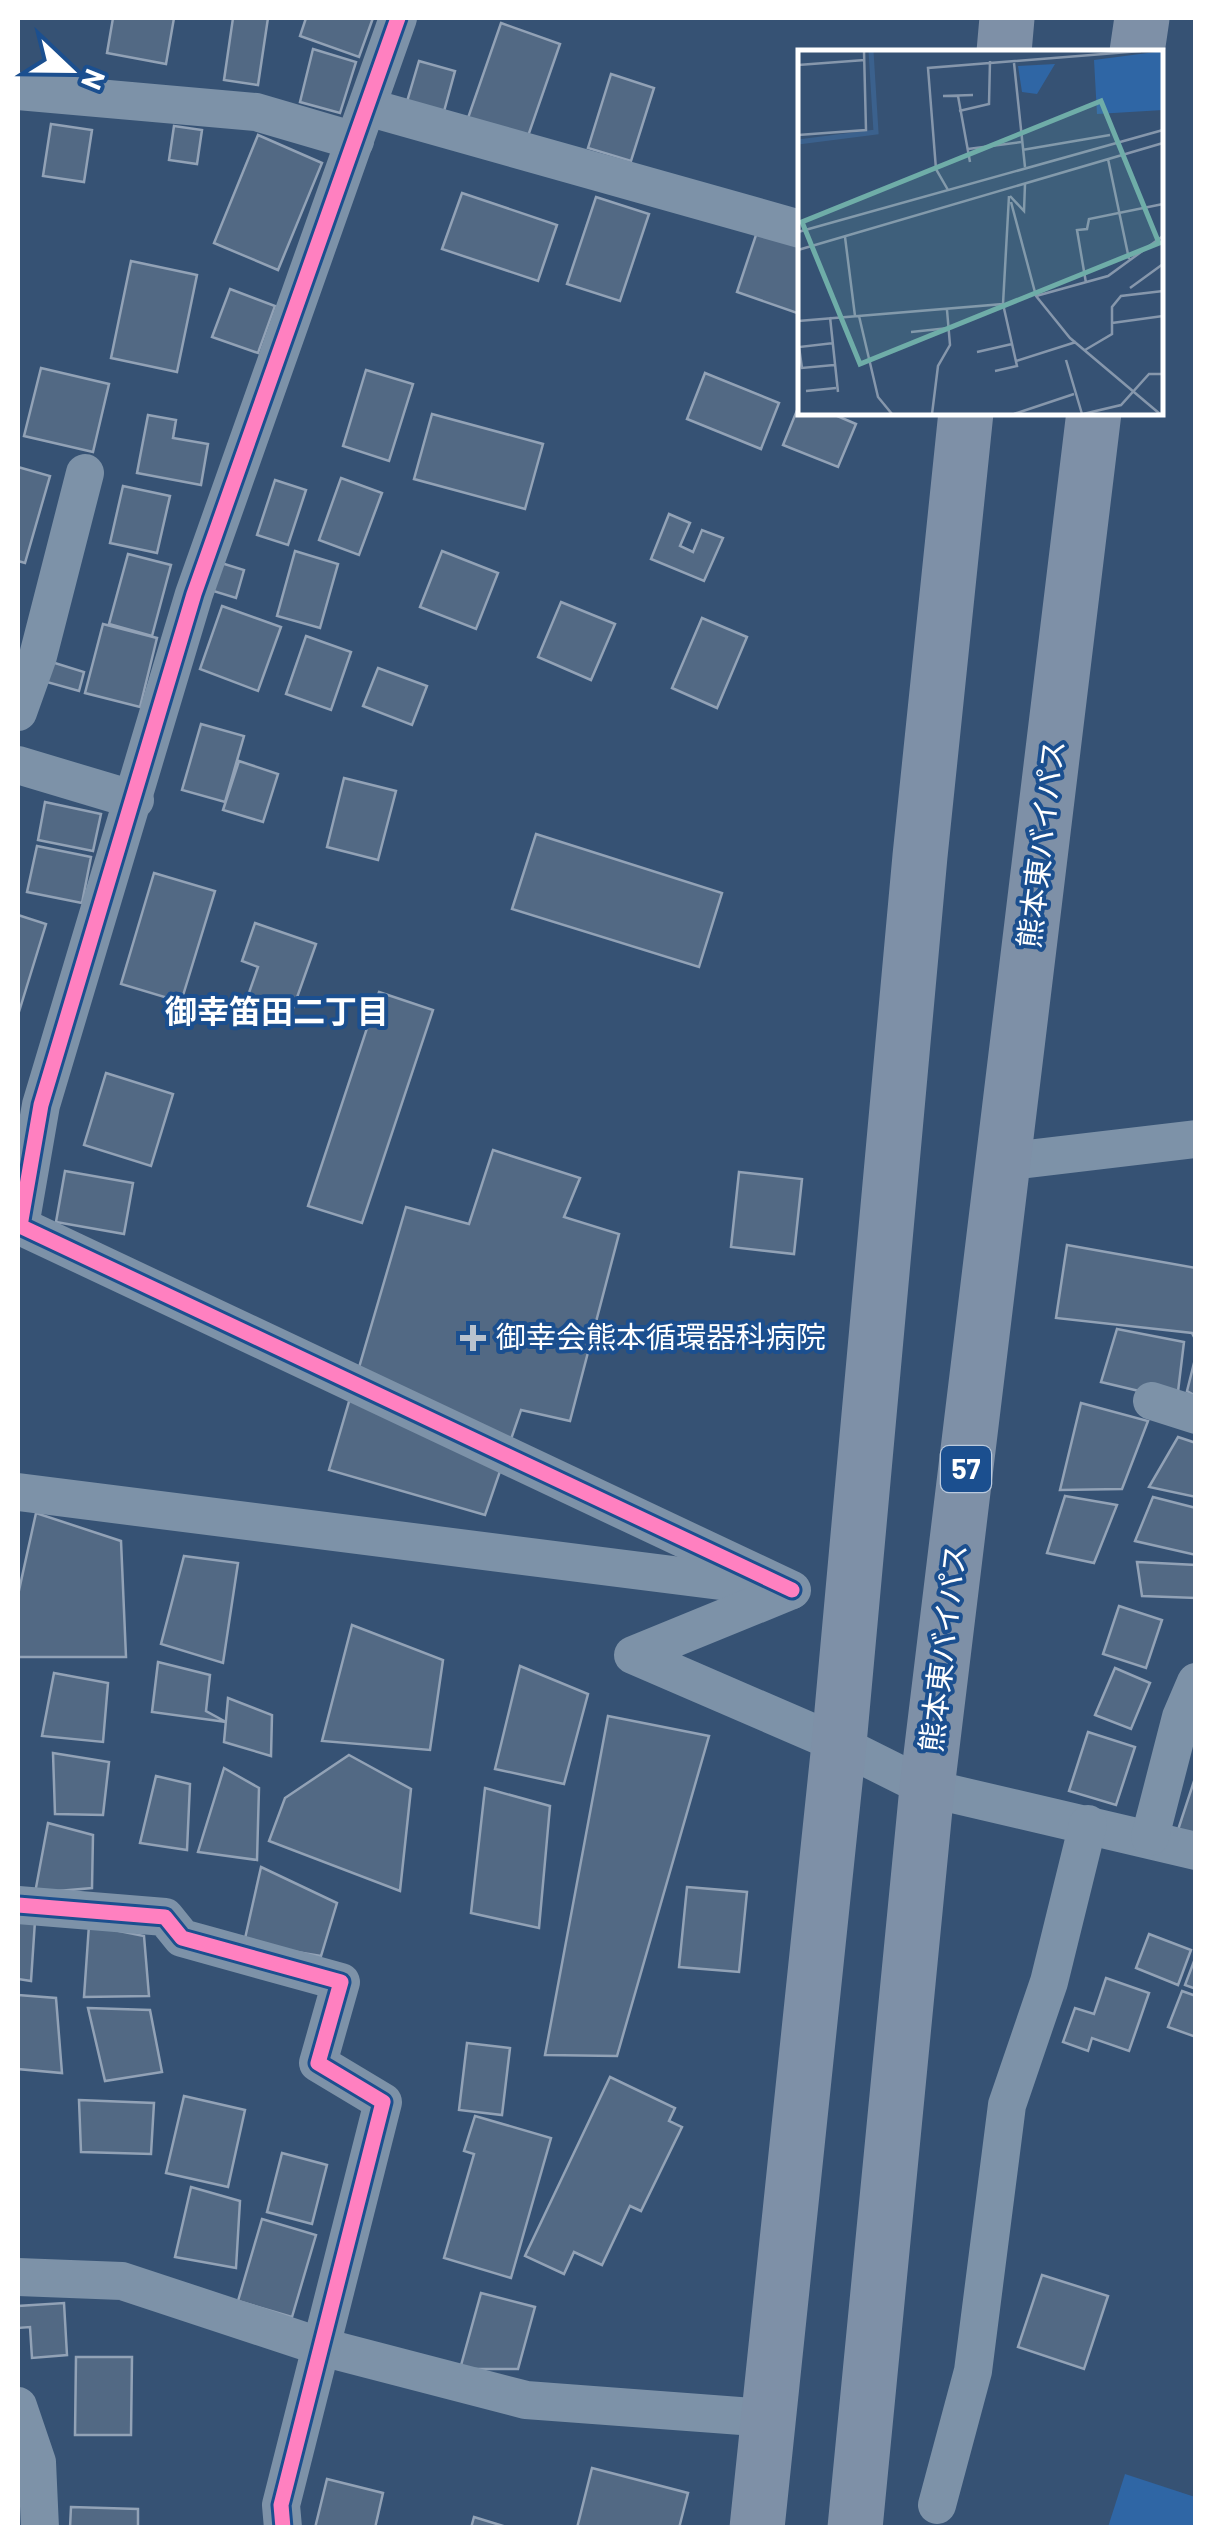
<svg xmlns="http://www.w3.org/2000/svg" width="1213" height="2545" viewBox="0 0 1213 2545" font-family="Barlow,'Noto Sans JP',sans-serif">
  <style>
    .green { fill: #2f66a5 }
    .building { fill: #526984; stroke: #92a2b6; stroke-width: 2.5 }
    .lines { fill: none; stroke-linecap: round; stroke-linejoin: round }
    .minor { stroke: #7d92a8; stroke-width: 38 }
    .trunk { stroke: #7e90a7; stroke-width: 55 }
    .cycleway-casing { stroke: #1b4f8f; stroke-width: 21 }
    .cycleway { stroke: #ff80c0; stroke-width: 15 }
    .poi-dot { fill: #b9c2ce; stroke: #1b4f8f; stroke-width: 4 }
    .labels { text-anchor: middle; stroke-width: 8; stroke-linejoin: round; paint-order: stroke }
    .shield { fill: #1b4f8f; stroke: #bbcadd; stroke-width: 2.5 }
    .shield-label { font-size: 28px; font-weight: bold; fill: #fff }
    .street-label { font-size: 30px; fill: #fff; stroke: #1b4f8f }
    .poi-label { font-size: 30px; fill: #fff; stroke: #1b4f8f; text-anchor: start }
    .neighbourhood-label { font-size: 32px; font-weight: bold; fill: #fff; stroke: #1b4f8f }
    .inset-river { fill: none; stroke: #3b618d; stroke-width: 5 }
    .inset-road { fill: none; stroke: #8697ac; stroke-width: 2.5 }
    .view { fill: #6fada8; fill-opacity: 0.15; stroke: #6fada8; stroke-width: 5 }
    .inset-edge { fill: none; stroke: #fff; stroke-width: 5 }
  </style>
  <rect width="100%" height="100%" fill="#365274"/>
  <path class="green" d="M1125,2474L1195,2497V2527H1108Z"/>
  <g class="building">
    <path d="M113,18H174L166,64L107,53Z"/>
    <path d="M233,18H268L258,85L224,80Z"/>
    <path d="M306,18H373L359,57L300,36Z"/>
    <path d="M501,23L560,44L527,139L468,118Z"/>
    <path d="M313,49L356,62L340,113L300,102Z"/>
    <path d="M419,61L455,71L443,115L406,105Z"/>
    <path d="M611,74L654,88L631,161L588,148Z"/>
    <path d="M51,124L92,130L84,182L43,176Z"/>
    <path d="M174,126L202,130L197,164L169,160Z"/>
    <path d="M258,135L322,163L278,270L214,243Z"/>
    <path d="M462,193L557,225L538,281L442,249Z"/>
    <path d="M596,197L649,214L620,301L567,284Z"/>
    <path d="M757,232L800,247V314L737,292Z"/>
    <path d="M131,261L197,275L177,372L111,358Z"/>
    <path d="M230,289L275,306L258,353L212,337Z"/>
    <path d="M41,368L109,384L93,452L24,436Z"/>
    <path d="M366,370L413,384L389,461L343,446Z"/>
    <path d="M705,373L779,403L761,449L687,419Z"/>
    <path d="M800,403V412H828L856,424L838,467L783,445Z"/>
    <path d="M432,414L543,444L525,509L414,479Z"/>
    <path d="M148,415L176,420L173,438L208,444L201,485L137,473Z"/>
    <path d="M18,467L50,476L25,563L18,561Z"/>
    <path d="M341,478L382,493L359,555L319,540Z"/>
    <path d="M275,480L306,490L288,545L257,535Z"/>
    <path d="M123,486L170,496L157,553L110,543Z"/>
    <path d="M669,514L690,523L680,546L693,552L702,530L723,538L704,581L651,559Z"/>
    <path d="M295,551L338,564L320,628L277,616Z"/>
    <path d="M442,551L498,573L476,629L420,607Z"/>
    <path d="M128,554L171,565L152,636L109,624Z"/>
    <path d="M218,562L244,570L236,598L210,590Z"/>
    <path d="M561,602L615,624L591,680L538,657Z"/>
    <path d="M222,606L281,627L258,691L200,669Z"/>
    <path d="M702,618L747,637L717,708L672,688Z"/>
    <path d="M103,624L157,638L140,707L85,693Z"/>
    <path d="M306,636L351,652L331,710L286,694Z"/>
    <path d="M42,659L84,672L79,691L36,679Z"/>
    <path d="M378,668L427,686L412,725L363,706Z"/>
    <path d="M201,724L244,736L225,802L182,790Z"/>
    <path d="M239,761L278,774L263,822L223,810Z"/>
    <path d="M344,778L396,791L378,860L327,847Z"/>
    <path d="M45,802L101,814L93,851L38,840Z"/>
    <path d="M536,834L722,893L699,967L512,909Z"/>
    <path d="M37,846L91,857L82,903L27,892Z"/>
    <path d="M154,873L215,891L181,1002L121,984Z"/>
    <path d="M18,915L46,924L18,1015Z"/>
    <path d="M255,923L316,944L289,1020L245,1004L258,967L242,961Z"/>
    <path d="M379,992L433,1010L362,1223L308,1206Z"/>
    <path d="M106,1073L173,1094L151,1166L84,1145Z"/>
    <path d="M493,1150L580,1178L564,1217L619,1234L570,1421L521,1410L485,1515L329,1470L406,1207L469,1224Z"/>
    <path d="M65,1171L133,1183L124,1234L56,1222Z"/>
    <path d="M739,1172L802,1179L794,1254L731,1247Z"/>
    <path d="M1067,1245L1196,1268V1341L1192,1333L1056,1318Z"/>
    <path d="M1117,1329L1184,1342L1177,1400L1101,1382Z"/>
    <path d="M1196,1355V1396L1187,1391Z"/>
    <path d="M1081,1403L1148,1421L1122,1489L1060,1490Z"/>
    <path d="M1178,1437L1196,1443V1497L1149,1487Z"/>
    <path d="M1065,1496L1117,1505L1094,1563L1047,1553Z"/>
    <path d="M1153,1497L1196,1508V1555L1135,1541Z"/>
    <path d="M36,1513L121,1541L126,1657H18V1595Z"/>
    <path d="M184,1556L238,1563L223,1663L161,1644Z"/>
    <path d="M1137,1562L1196,1565V1598L1142,1596Z"/>
    <path d="M1119,1606L1162,1620L1146,1668L1103,1654Z"/>
    <path d="M352,1625L443,1660L430,1750L322,1741Z"/>
    <path d="M158,1662L210,1675L206,1711L226,1722L152,1712Z"/>
    <path d="M520,1666L588,1694L564,1784L495,1769Z"/>
    <path d="M1115,1668L1150,1683L1131,1729L1095,1715Z"/>
    <path d="M54,1673L108,1683L103,1742L42,1736Z"/>
    <path d="M228,1698L272,1715L271,1756L224,1742Z"/>
    <path d="M608,1716L709,1736L617,2056L545,2055Z"/>
    <path d="M1088,1732L1135,1747L1116,1805L1069,1791Z"/>
    <path d="M53,1753L109,1762L103,1815L55,1814Z"/>
    <path d="M349,1755L411,1789L400,1891L269,1841L285,1798Z"/>
    <path d="M224,1768L259,1788L257,1860L198,1852Z"/>
    <path d="M1196,1775V1839L1177,1833Z"/>
    <path d="M156,1776L190,1784L187,1850L140,1843Z"/>
    <path d="M485,1788L550,1806L539,1928L471,1913Z"/>
    <path d="M48,1823L93,1835L92,1888L35,1893Z"/>
    <path d="M261,1867L337,1903L321,1956L244,1943Z"/>
    <path d="M687,1887L747,1892L739,1972L679,1967Z"/>
    <path d="M18,1920L35,1921L31,1981L18,1979Z"/>
    <path d="M89,1925L144,1936L149,1996L84,1997Z"/>
    <path d="M1149,1934L1191,1950L1178,1985L1136,1968Z"/>
    <path d="M1196,1956V1989L1185,1985Z"/>
    <path d="M1106,1978L1149,1993L1129,2051L1092,2038L1088,2051L1063,2042L1075,2008L1094,2014Z"/>
    <path d="M1182,1991L1196,1996V2037L1168,2027Z"/>
    <path d="M18,1995L56,1998L62,2073L18,2069Z"/>
    <path d="M88,2008L150,2010L162,2072L105,2081Z"/>
    <path d="M467,2043L510,2048L502,2115L459,2110Z"/>
    <path d="M610,2077L675,2108L669,2121L682,2127L641,2211L630,2206L602,2265L574,2252L564,2274L525,2256Z"/>
    <path d="M184,2096L245,2110L228,2187L166,2173Z"/>
    <path d="M79,2100L154,2103L151,2154L81,2152Z"/>
    <path d="M475,2116L551,2138L511,2278L444,2258L474,2154L464,2151Z"/>
    <path d="M282,2153L327,2165L312,2224L267,2212Z"/>
    <path d="M191,2187L240,2201L236,2268L175,2257Z"/>
    <path d="M262,2219L316,2235L292,2317L238,2301Z"/>
    <path d="M1042,2275L1108,2296L1084,2369L1018,2347Z"/>
    <path d="M481,2293L535,2307L518,2369H460Z"/>
    <path d="M64,2303L67,2355L32,2358L30,2327L18,2328V2306Z"/>
    <path d="M76,2357H132L131,2435H75Z"/>
    <path d="M592,2468L688,2493L679,2528H577Z"/>
    <path d="M327,2479L383,2493L375,2528H315Z"/>
    <path d="M71,2507L138,2509V2528H70Z"/>
    <path d="M474,2517L510,2528H471Z"/>
  </g>
  <g class="lines">
    <g class="minor">
      <path d="M398,18L194,594L41,1105L20,1226L792,1590"/>
      <path d="M18,91L256,112L355,141"/>
      <path d="M367,107L800,229"/>
      <path d="M18,712L38,656L85,473"/>
      <path d="M18,765L135,800"/>
      <path d="M1003,1162L1196,1139"/>
      <path d="M1152,1401L1196,1415"/>
      <path d="M18,1492L760,1586"/>
      <path d="M790,1591L633,1655L839,1744L927,1788L1196,1851"/>
      <path d="M1150,1837L1181,1717L1196,1682"/>
      <path d="M18,1905L165,1917L182,1938L341,1982L318,2063L383,2102L281,2505L283,2528"/>
      <path d="M18,2277L122,2281L322,2347L526,2400L768,2418"/>
      <path d="M18,2406L37,2462L40,2528"/>
      <path d="M937,2505L973,2371L1007,2105L1049,1982L1088,1824"/>
    </g>
    <g class="trunk">
      <path d="M1004,52L1007,18"/>
      <path d="M1137,52L1142,18"/>
      <path d="M757,2528L839,1744L920,856L966,412"/>
      <path d="M855,2528L927,1788L1094,412"/>
    </g>
    <defs>
      <g id="cycleway">
        <path d="M398,18L194,594L41,1105L20,1226L792,1590"/>
        <path d="M18,1905L165,1917L182,1938L341,1982L318,2063L383,2102L281,2505L283,2528"/>
      </g>
    </defs>
    <use href="#cycleway" class="cycleway-casing"/>
    <use href="#cycleway" class="cycleway"/>
  </g>
  <path class="poi-dot" d="M468 1323h10v10h10v10h-10v10h-10v-10h-10v-10h10z"/>
  <g class="labels">
    <rect class="shield" x="941" y="1446" width="50" height="46" rx="8"/>
    <g class="shield-label">
      <text x="966" y="1479">57</text>
    </g>
    <g class="street-label">
      <text transform="translate(1042 844) rotate(-83)" y="10">熊本東バイパス</text>
      <text transform="translate(944 1648) rotate(-83)" y="10">熊本東バイパス</text>
    </g>
    <g class="poi-label">
      <text x="496" y="1348">御幸会熊本循環器科病院</text>
    </g>
    <g class="neighbourhood-label">
      <text x="277" y="1023">御幸笛田二丁目</text>
    </g>
  </g>
  <g transform="translate(798 50)">
    <rect width="365" height="365" fill="#365274"/>
    <path d="M365,1V60L299,64L296,10ZM257,14L239,44L224,42L220,16Z" fill="#2f66a5"/>
    <path class="inset-river" d="M0,92L78,82L73,1"/>
    <path class="inset-road" d="M216,13L227,117M0,15L67,10M161,61L191,54L192,11M0,85L68,80L66,1M170,99L223,92M224,100L312,85M310,109L331,209M172,112L160,46H145L175,45M150,140L138,119L130,18L343,1M212,146L226,161L227,134M213,152L238,246L272,288L362,364M0,182L365,80M47,187L57,266M0,200L365,93M288,233L279,180L289,179L291,169L365,154M332,238L365,214M238,246L310,226L365,186M61,266L80,347L94,364M32,267L40,342M0,271L205,254L211,146M314,273L365,266M113,282L151,278M36,293L1,297L4,318L36,315M287,300L314,284V257L323,246L365,241M179,302L214,294M268,310L284,364M218,311L278,292M197,321L219,316L205,254M8,341L38,338M134,364L140,316L152,295L149,260M216,364L276,344M285,364L323,355L351,324H365"/>
    <path class="view" d="M303,51L361,193L62,314L4,172Z"/>
    <rect width="365" height="365" class="inset-edge"/>
  </g>
  <rect width="1213" height="2545" fill="none" stroke="#ffffff" stroke-width="40"/>
  <g transform="translate(70 70) rotate(112)" stroke="#1b4f8f" stroke-width="8" paint-order="stroke">
  <path d="M0-8L18 38L0 25L-18 38Z" fill="#ffffff"/>
  <text y="-15" font-size="28" font-weight="bold" text-anchor="middle" fill="#ffffff">N</text>
  </g>
</svg>
